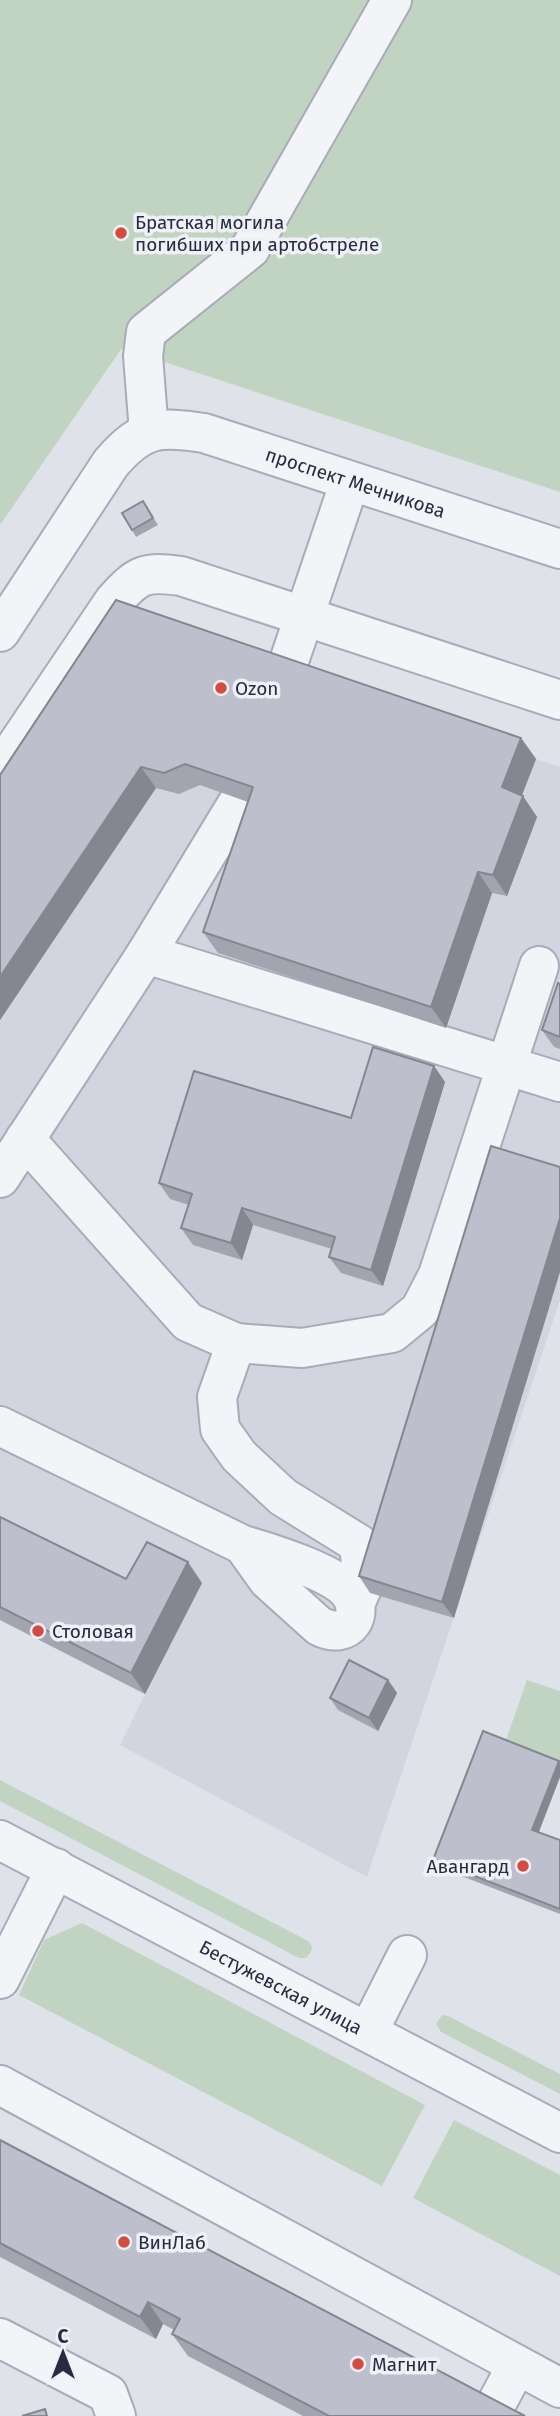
<svg xmlns="http://www.w3.org/2000/svg" width="560" height="2416" viewBox="0 0 560 2416" font-family="'Fira Sans',sans-serif">
  <style>
    .built { fill: #d2d4df }
    .green { fill: #c1d4c1 }
    .lines { fill: none; stroke-linecap: round; stroke-linejoin: round }
    .minor-casing { stroke: #a9abb8; stroke-width: 42 }
    .minor { stroke: #f3f4f8; stroke-width: 38 }
    .wall { fill: #a3a4b0 }
    .shaded-wall { fill: #848690 }
    .building { fill: #bdbfcd; stroke: #848690; stroke-width: 2 }
    .poi-dot { fill: #d54b3f; stroke: #f0f1f7; stroke-width: 2.5 }
    .labels { text-anchor: middle; stroke-width: 7; stroke-linejoin: round; paint-order: stroke }
    .poi-label { font-size: 19px; fill: #282b42; stroke: #f0f1f7; text-anchor: start }
    .street-label { font-size: 19px; fill: #282b42; stroke: #f0f1f7 }
  </style>
  <rect width="100%" height="100%" fill="#e0e2ea"/>
  <path class="built" d="M131,621L560,767V1300L367,1877L120,1745L145,1694L0,1620V818Z"/>
  <g class="green">
    <path d="M0,0H560V492L122,348L0,525Z"/>
    <path d="M527,1680L560,1691V1760L506,1740Z"/>
    <path d="M0,1780L308,1941L312,1946L311,1952L306,1958H299L0,1801Z"/>
    <path d="M82,1923L425,2105L382,2186L19,1995L44,1940Z"/>
    <path d="M442,2015L448,2016L560,2074V2094L441,2032L436,2024Z"/>
    <path d="M454,2120L560,2175V2276L413,2198Z"/>
  </g>
  <g class="lines">
    <defs>
      <g id="minor">
        <path d="M149,432L143,356L146,332L250,249L392,0"/>
        <path id="s1" d="M0,632L111,463C142,427 159,426 204,433L560,549"/>
        <path d="M285,673L350,481"/>
        <path d="M0,770L114,601C138,574 145,571 181,576L560,700"/>
        <path d="M146,954L560,1082"/>
        <path d="M25,1139L188,1322L236,1343"/>
        <path d="M0,1178L146,954L240,799"/>
        <path d="M0,1426L243,1545C268,1552 332,1572 348,1591C366,1612 350,1642 319,1626L268,1580L243,1545"/>
        <path d="M355,1604L363,1586L359,1544L283,1497L239,1456L220,1429L217,1397L236,1343L302,1348L392,1333L420,1310L438,1275L539,966"/>
        <path id="s2" d="M0,1840L560,2133"/>
        <path d="M0,1979L56,1868"/>
        <path d="M368,2032L407,1955"/>
        <path d="M0,2085L560,2388"/>
        <path d="M0,2338L108,2394L116,2416"/>
        <path d="M492,2412L517,2365"/>
      </g>
    </defs>
    <use href="#minor" class="minor-casing"/>
    <use href="#minor" class="minor"/>
  </g>
  <g class="wall">
    <path d="M143,501L158,525L136,537L132,530Z"/>
    <path d="M521,738L536,759L522,795L537,817L507,896L492,893L446,1028L218,953L203,932L248,802L200,785L179,794L156,788L0,1020V775Z"/>
    <path d="M560,984V1049L554,1047L542,1030Z"/>
    <path d="M434,1066L445,1082L383,1286L341,1273L329,1257L332,1249L253,1225L242,1260L193,1245L181,1228L189,1205L170,1199L159,1183L351,1118Z"/>
    <path d="M491,1146L454,1618L370,1593L359,1576Z"/>
    <path d="M0,1517L126,1579L202,1583L145,1694L0,1620Z"/>
    <path d="M388,1680L397,1693L378,1731L338,1710L330,1698Z"/>
    <path d="M559,1761L560,1762V1777L539,1832L560,1840V1914L438,1867L433,1860Z"/>
    <path d="M0,2140L525,2416H303L188,2356L172,2334L174,2330L163,2324L156,2339L0,2257Z"/>
  </g>
  <g class="shaded-wall">
    <path d="M521,738L536,759L517,808L502,787Z"/>
    <path d="M141,767L156,788L0,1020V977Z"/>
    <path d="M523,796L537,817L507,896L493,875Z"/>
    <path d="M478,872L492,893L446,1028L431,1007Z"/>
    <path d="M434,1066L445,1082L383,1286L371,1270Z"/>
    <path d="M242,1208L253,1225L242,1260L231,1243Z"/>
    <path d="M560,1218V1272L454,1618L442,1602Z"/>
    <path d="M188,1562L202,1583L145,1694L131,1673Z"/>
    <path d="M388,1680L397,1693L378,1731L369,1718Z"/>
    <path d="M559,1761L560,1762V1777L537,1836L532,1830Z"/>
    <path d="M148,2302L163,2324L156,2339L140,2317Z"/>
  </g>
  <g class="building">
    <path d="M143,501L153,518L132,530L122,513Z"/>
    <path d="M116,600L521,738L502,787L523,796L493,875L478,872L431,1007L203,932L253,787L185,764L164,773L141,767L0,977V775Z"/>
    <path d="M558,983L560,984V1037L542,1030Z"/>
    <path d="M373,1047L434,1066L371,1270L329,1257L335,1237L242,1208L231,1243L181,1228L192,1194L159,1183L194,1071L351,1118Z"/>
    <path d="M491,1146L560,1167V1218L442,1602L359,1576Z"/>
    <path d="M0,1517L126,1579L147,1542L188,1562L131,1673L0,1607Z"/>
    <path d="M349,1660L388,1680L369,1718L330,1698Z"/>
    <path d="M483,1731L559,1761L532,1830L560,1840V1909L433,1860Z"/>
    <path d="M0,2140L525,2416H329L172,2334L180,2319L148,2302L140,2317L0,2243Z"/>
    <path d="M45,2409L47,2416H22Z"/>
  </g>
  <g class="poi-dot">
    <circle cx="121" cy="233" r="7"/>
    <circle cx="221" cy="688" r="7"/>
    <circle cx="38" cy="1631" r="7"/>
    <circle cx="523" cy="1866" r="7"/>
    <circle cx="124" cy="2242" r="7"/>
    <circle cx="358" cy="2364" r="7"/>
  </g>
  <g class="labels">
    <g class="poi-label">
      <text x="135" y="229">Братская могила<tspan x="135" dy="22">погибших при артобстреле</tspan></text>
      <text x="235" y="695">Ozon</text>
      <text x="52" y="1638">Столовая</text>
      <text x="509" y="1873" text-anchor="end">Авангард</text>
      <text x="138" y="2249">ВинЛаб</text>
      <text x="372" y="2371">Магнит</text>
    </g>
    <g class="street-label">
      <text dy="7" stroke="none"><textPath href="#s1" startOffset="466">проспект Мечникова</textPath></text>
      <text dy="7" stroke="none"><textPath href="#s2" startOffset="317">Бестужевская улица</textPath></text>
    </g>
  </g>
  <g transform="translate(63 2353)" stroke="#f0f1f7" stroke-width="5" paint-order="stroke">
  <path d="M0-5L12 26L0 18L-12 26Z" fill="#282b42"/>
  <text y="-10" font-size="19" font-weight="bold" text-anchor="middle" fill="#282b42">С</text>
  </g>
</svg>
